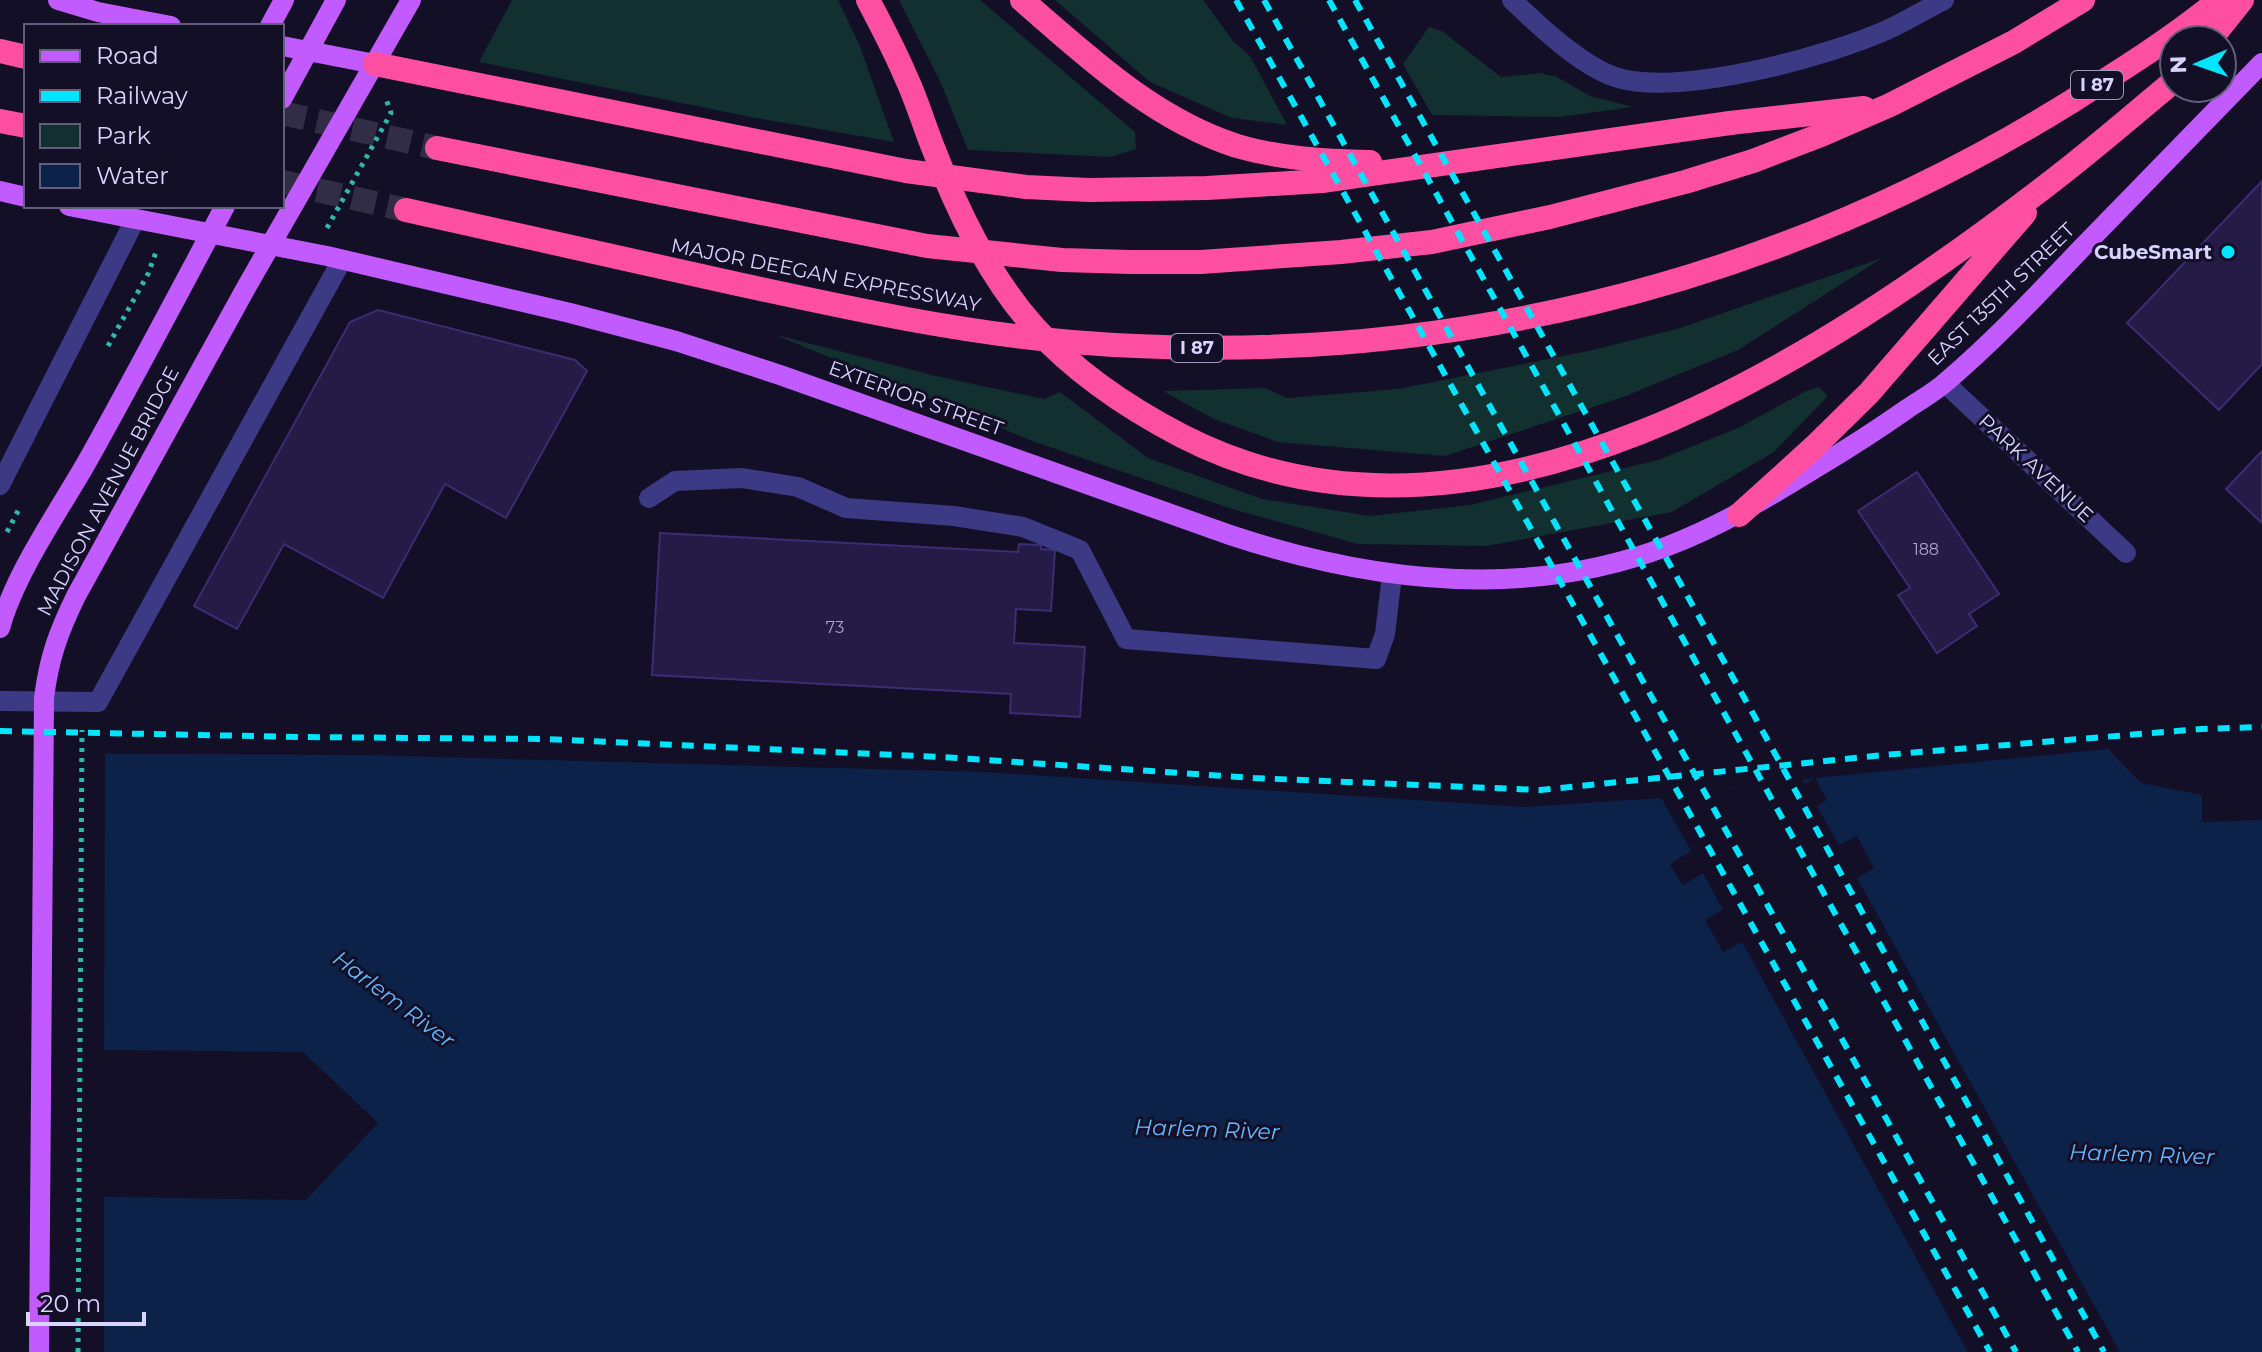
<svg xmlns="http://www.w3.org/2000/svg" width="2262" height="1352" viewBox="0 0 2262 1352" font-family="Montserrat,sans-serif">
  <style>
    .green { fill: #12302f }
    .water { fill: #0c2248 }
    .pier { fill: #130f26 }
    .building { fill: #241b47; stroke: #3b2d73; stroke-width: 2 }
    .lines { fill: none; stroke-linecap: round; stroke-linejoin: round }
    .highway-tunnel { stroke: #312d47; stroke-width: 24; stroke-dasharray: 24 12; stroke-linecap: butt }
    .path { stroke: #2fb8b0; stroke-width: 5; stroke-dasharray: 4 6; stroke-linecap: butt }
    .minor { stroke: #3d3a85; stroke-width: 20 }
    .major { stroke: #c25bff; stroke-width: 20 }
    .highway { stroke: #ff4fa3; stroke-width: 24 }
    .rail { stroke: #00e5ff; stroke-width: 6; stroke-dasharray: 12 10; stroke-linecap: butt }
    .poi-dot { fill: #00e5ff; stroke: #130f26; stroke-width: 3 }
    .labels { text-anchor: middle; stroke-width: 6; stroke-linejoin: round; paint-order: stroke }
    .number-label { font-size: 16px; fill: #aca6d1 }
    .shield { fill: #130f26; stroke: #9e99be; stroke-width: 2 }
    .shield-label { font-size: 18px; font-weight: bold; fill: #d9d4ff }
    .poi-label { font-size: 20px; font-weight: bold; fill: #d9d4ff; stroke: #130f26; text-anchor: end }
    .street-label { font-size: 20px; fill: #d9d4ff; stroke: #130f26 }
    .water-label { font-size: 22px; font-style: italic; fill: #62b6ff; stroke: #130f26 }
  </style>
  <rect width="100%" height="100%" fill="#130f26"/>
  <g class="green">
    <path d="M512,0H838L859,44L894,142L751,117L479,62Z"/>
    <path d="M899,0H980L1135,132L1136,149L1111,157L968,150L940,81Z"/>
    <path d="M1055,0H1203L1234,42L1250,56L1287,125L1232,118L1150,82Z"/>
    <path d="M1429,27L1442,31L1501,77L1540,73L1557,77L1590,96L1633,107L1559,117L1432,115L1403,64Z"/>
    <path d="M1882,258L1738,350L1623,397L1445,456L1278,442L1214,419L1163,391L1265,388L1287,398L1398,389L1588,351L1680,328Z"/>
    <path d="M773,334L936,376L1044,399L1060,392L1148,458L1262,499L1370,516L1470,505L1658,460L1738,428L1806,391L1819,387L1828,396L1774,452L1672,512L1486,546L1358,544L1229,508L1035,442Z"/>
  </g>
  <path class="water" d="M2108,749L2141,783L2202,795V822L2262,820V1352H0V1195L306,1200L378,1123L303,1052L0,1049V753L365,755L984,772L1524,807L1661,798L1815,778Z"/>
  <g class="pier">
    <path d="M0,753H105L104,1054L0,1053Z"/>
    <path d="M1800,777L1805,784L1815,778L1827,800L1817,806L1839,845L1857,836L1874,868L1857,878L2120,1352H1968L1742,942L1723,952L1705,920L1723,910L1703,873L1683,885L1670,864L1691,851L1659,794L1715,787L1717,791L1747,787L1745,783Z"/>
    <path d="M0,1191L104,1193V1352H0Z"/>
  </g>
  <g class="building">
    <path d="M2262,181V364L2219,410L2127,323Z"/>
    <path d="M378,310L575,360L587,371L506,518L445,484L383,598L284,544L237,629L194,606L350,322Z"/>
    <path d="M2262,451V523L2226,489Z"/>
    <path d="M1917,472L1999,594L1969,614L1977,626L1937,653L1898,595L1910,588L1858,511Z"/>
    <path d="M660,533L1018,552L1019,544L1041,545V549L1055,550L1051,611L1016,609L1014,643L1085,647L1080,717L1010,713L1011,694L652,675Z"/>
  </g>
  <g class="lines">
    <g class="highway-tunnel">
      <path d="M282,113L437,148"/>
      <path d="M282,182L406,210"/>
    </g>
    <g class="path">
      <path d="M327,228L391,113L386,99"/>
      <path d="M108,346L148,274L156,252"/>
      <path d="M7,532L19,509"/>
      <path d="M78,1352L82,730"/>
    </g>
    <g class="minor">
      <path d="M1512,0C1538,25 1580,65 1615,77C1677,98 1830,56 1889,29C1908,20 1926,9 1944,0"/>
      <path d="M1945,383L2126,553"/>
      <path d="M0,485L135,220"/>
      <path d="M649,498L675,481L742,478L798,487L846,508L954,516L1023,527L1080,550L1126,639L1376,659L1385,634L1392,575"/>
      <path d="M0,701L98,702L342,260"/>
    </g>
    <g class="major">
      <path d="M58,0L98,12L171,26"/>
      <path d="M270,26L284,0"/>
      <path d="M282,46L375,64"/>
      <path d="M282,99L336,0"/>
      <path d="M0,191L26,197"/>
      <path d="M69,206L327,256L570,313L676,341L780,375L1230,535C1372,582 1525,601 1668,546C1720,526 1767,498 1814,469C1846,450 1877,430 1907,409C1920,400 1935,392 1947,381C1994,341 2036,296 2078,252C2140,189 2201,126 2262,63"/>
      <path d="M0,628C15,573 59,511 88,460C135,376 180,291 225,206"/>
      <path d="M39,1352L44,698C49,658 58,633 76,596L247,286L411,0"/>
    </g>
    <g class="highway">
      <path d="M868,0C881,25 894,49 905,75C916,98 923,122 932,145C957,210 988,275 1034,327C1075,372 1128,408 1182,436C1477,588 1822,358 2051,182C2093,150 2133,115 2174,81"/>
      <path d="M1022,0C1088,57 1153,119 1237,146C1281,159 1325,161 1370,162"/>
      <path d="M2210,40L2242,0"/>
      <path d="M0,51L26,57"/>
      <path d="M375,64L906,171L1026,187L1089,190L1207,188L1322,181L1730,123L1864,108"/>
      <path d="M0,121L26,126"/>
      <path d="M437,148L927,246L1062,260L1130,262H1201L1341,252L1432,242L1550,217L1685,182L1753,161L1821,135L1890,105L2014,42L2083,0"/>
      <path d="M406,210C512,233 618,257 724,281C839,306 954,332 1072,342C1426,371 1767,290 2069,103C2120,71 2173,38 2219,0"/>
      <path d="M1739,515L1814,447L1869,393L2025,213"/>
    </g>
    <g class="rail">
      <path d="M1236,0L1990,1352"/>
      <path d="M1264,0L2016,1352"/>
      <path d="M1329,0L2078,1352"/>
      <path d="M1355,0L1751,710L2104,1352"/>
      <path d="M0,731L301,737L544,739L942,757L1254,778L1540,790L1884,755L2201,729L2262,727"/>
    </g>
  </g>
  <circle class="poi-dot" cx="2228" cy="252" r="8"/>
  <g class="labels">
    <g class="number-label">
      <text x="1926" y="555">188</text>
      <text x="835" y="633">73</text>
    </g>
    <g class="shield">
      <rect x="2071" y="71" width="52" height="28" rx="6"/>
      <rect x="1171" y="334" width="52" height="28" rx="6"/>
    </g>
    <g class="shield-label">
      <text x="2097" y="91">I 87</text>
      <text x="1197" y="354">I 87</text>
    </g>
    <g class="poi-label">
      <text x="2212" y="259">CubeSmart</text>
    </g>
    <g class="street-label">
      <text transform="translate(826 275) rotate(11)" y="7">MAJOR DEEGAN EXPRESSWAY</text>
      <text transform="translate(2001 294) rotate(-44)" y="7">EAST 135TH STREET</text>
      <text transform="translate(916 398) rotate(20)" y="7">EXTERIOR STREET</text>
      <text transform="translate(2036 468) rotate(43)" y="7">PARK AVENUE</text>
      <text transform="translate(108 491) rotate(-62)" y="7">MADISON AVENUE BRIDGE</text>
    </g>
    <g class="water-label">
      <text transform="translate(394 999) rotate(37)" y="8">Harlem River</text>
      <text transform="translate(1207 1129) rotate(2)" y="8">Harlem River</text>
      <text transform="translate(2142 1154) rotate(2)" y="8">Harlem River</text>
    </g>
  </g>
  <rect x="24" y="24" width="260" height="184" fill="#130f26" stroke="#625e7d" stroke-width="2"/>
  <rect x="40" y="50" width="40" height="12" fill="#c25bff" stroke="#625e7d" stroke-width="2"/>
  <text x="96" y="64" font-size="24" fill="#d9d4ff">Road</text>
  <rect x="40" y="90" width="40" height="12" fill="#00e5ff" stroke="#625e7d" stroke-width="2"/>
  <text x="96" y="104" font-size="24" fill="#d9d4ff">Railway</text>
  <rect x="40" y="124" width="40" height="24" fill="#12302f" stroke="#625e7d" stroke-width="2"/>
  <text x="96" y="144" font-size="24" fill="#d9d4ff">Park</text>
  <rect x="40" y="164" width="40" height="24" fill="#0c2248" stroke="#625e7d" stroke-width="2"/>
  <text x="96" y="184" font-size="24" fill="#d9d4ff">Water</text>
  <g transform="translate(2198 64) rotate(268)"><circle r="38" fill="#130f26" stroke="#625e7d" stroke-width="2"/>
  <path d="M0-6L14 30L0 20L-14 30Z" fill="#00e5ff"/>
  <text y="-12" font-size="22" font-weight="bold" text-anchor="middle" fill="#d9d4ff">N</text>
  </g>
  <path d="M28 1312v12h116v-12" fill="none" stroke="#d9d4ff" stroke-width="4"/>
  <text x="40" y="1312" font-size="24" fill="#d9d4ff" stroke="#130f26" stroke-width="6" paint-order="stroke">20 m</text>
</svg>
